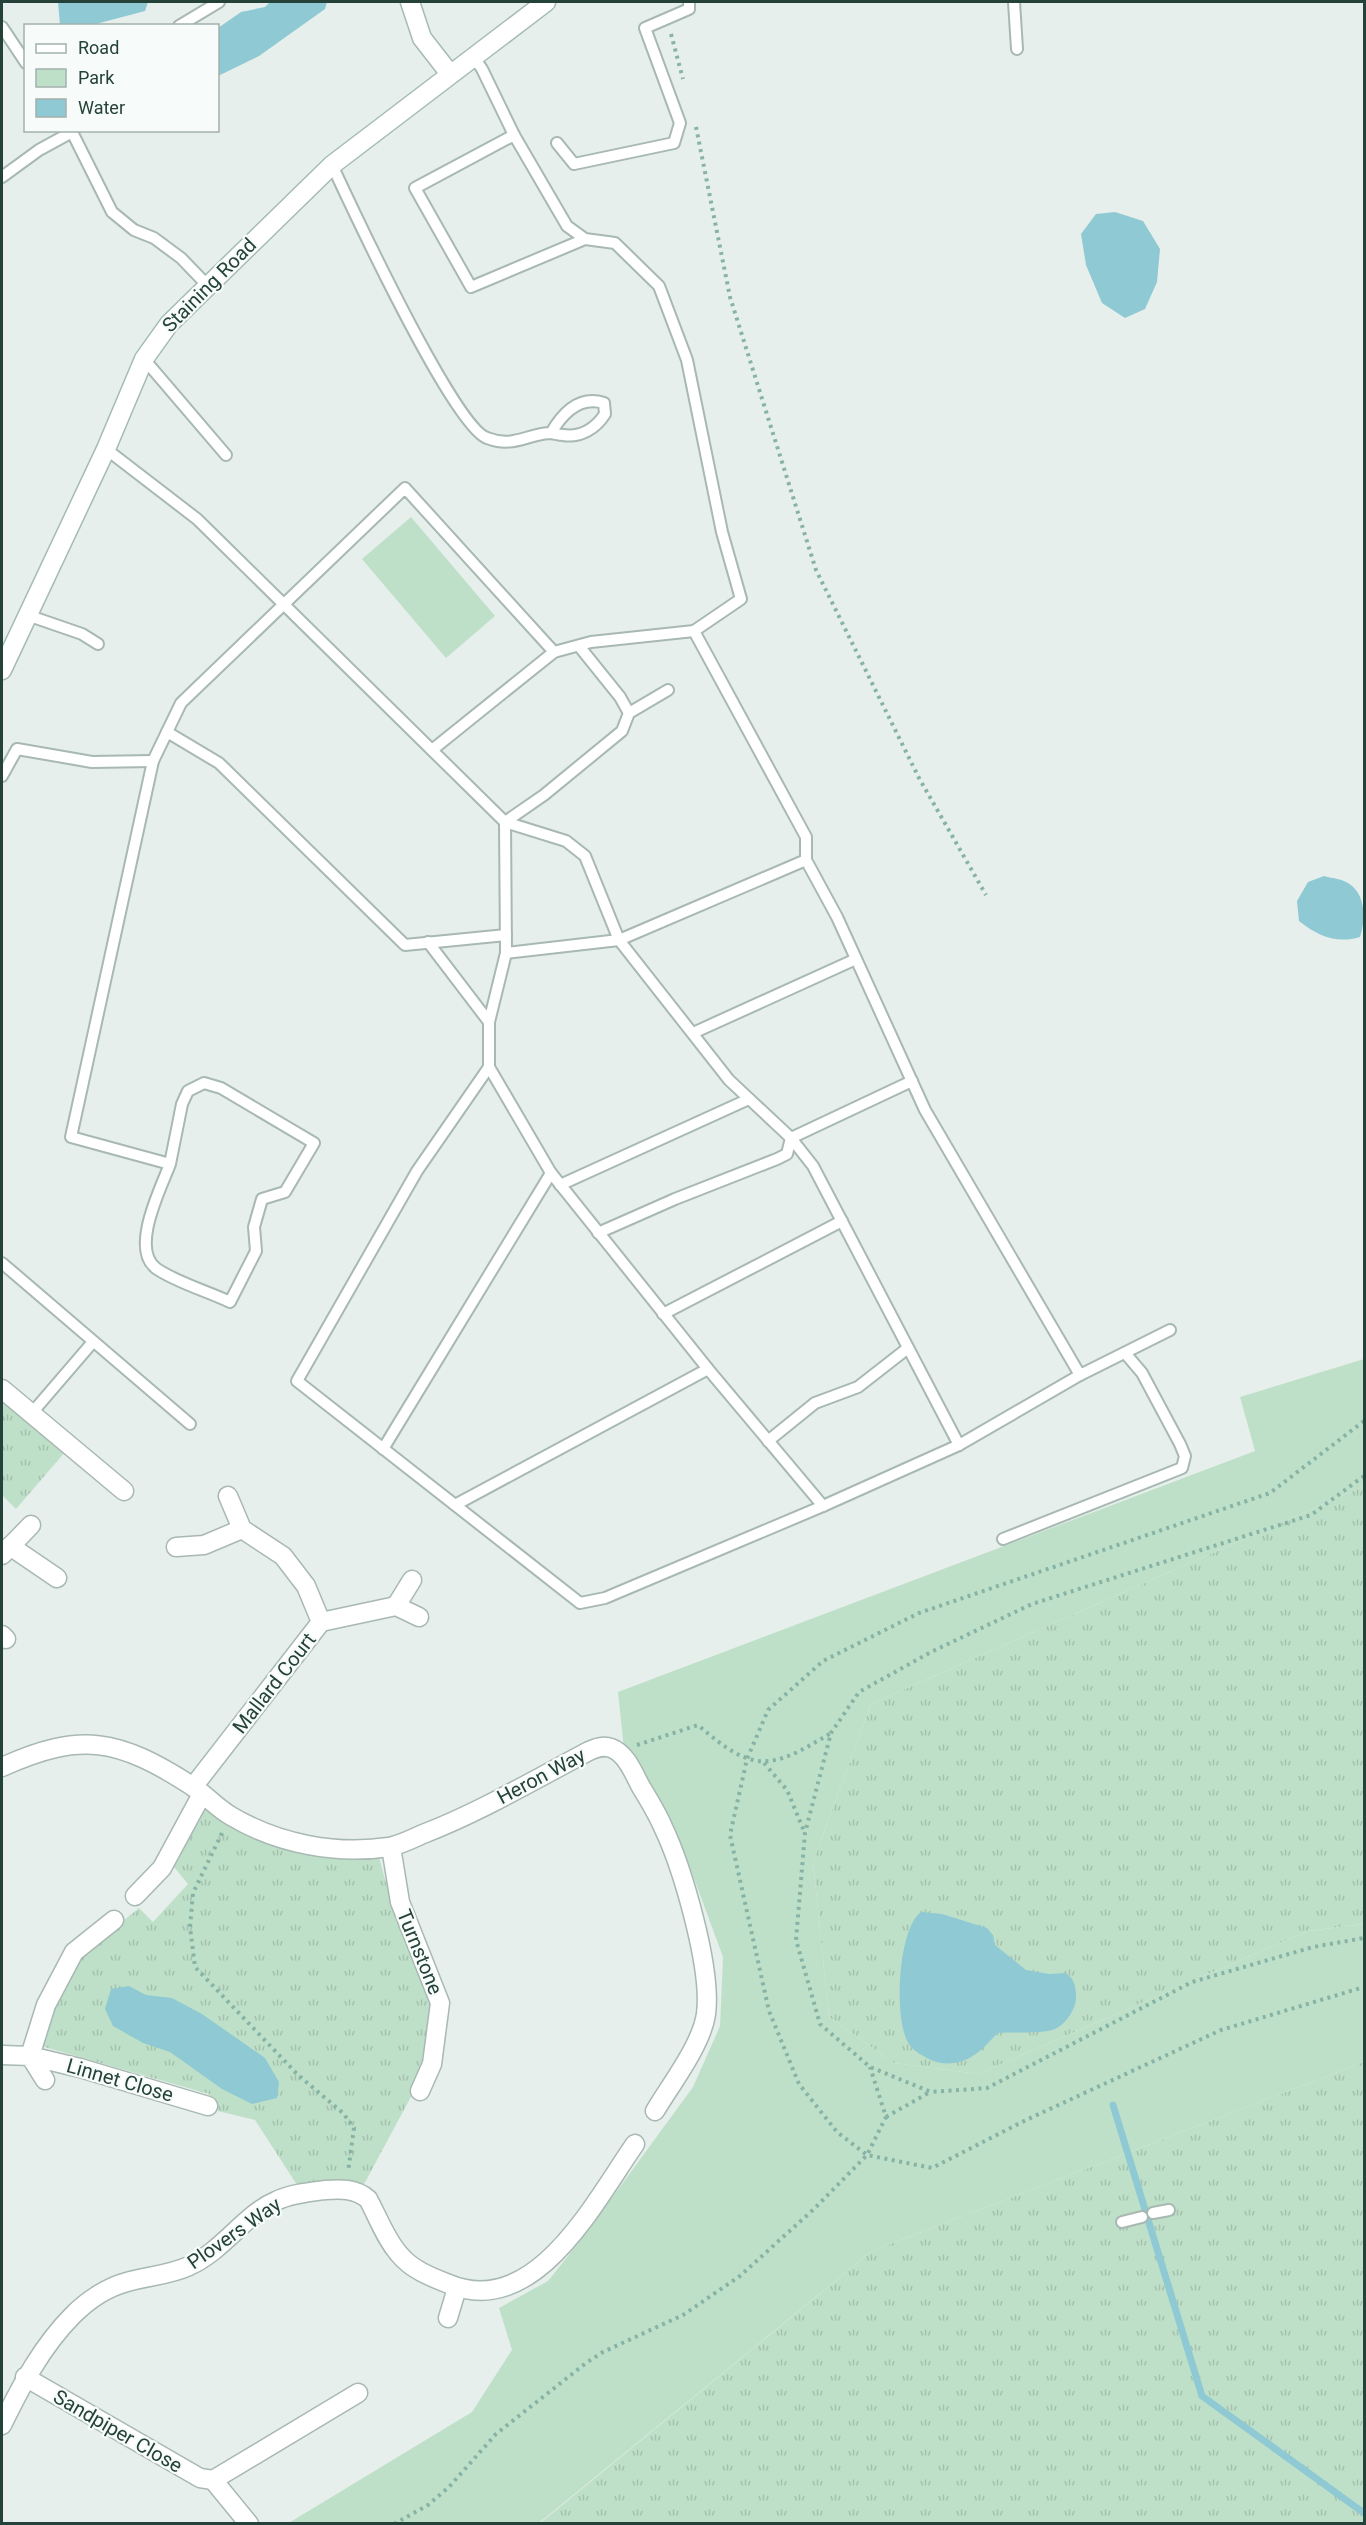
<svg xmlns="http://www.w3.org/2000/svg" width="1366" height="2525" viewBox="0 0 1366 2525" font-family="Roboto,sans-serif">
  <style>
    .grass { fill: url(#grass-tufts) }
    .park { fill: #bfe0c8 }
    .water { fill: #8ec9d4 }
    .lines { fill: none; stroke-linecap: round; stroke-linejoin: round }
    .stream { stroke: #8ec9d4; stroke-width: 7 }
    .lane-casing { stroke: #a8b8b2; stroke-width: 14 }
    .street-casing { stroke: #a8b8b2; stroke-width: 21 }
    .secondary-casing { stroke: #a4bbb3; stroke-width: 21 }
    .path { stroke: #86b3a5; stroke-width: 4; stroke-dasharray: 3 4.5; stroke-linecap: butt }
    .lane { stroke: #fff; stroke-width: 10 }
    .street { stroke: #fff; stroke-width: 18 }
    .secondary { stroke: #fff; stroke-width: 18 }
    .labels { text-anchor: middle; stroke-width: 4.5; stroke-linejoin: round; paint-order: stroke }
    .street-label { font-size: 20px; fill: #24423a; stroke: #f7fbf9 }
  </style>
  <defs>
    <pattern id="grass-tufts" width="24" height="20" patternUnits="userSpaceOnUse" patternTransform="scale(1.5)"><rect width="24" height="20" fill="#bfe0c8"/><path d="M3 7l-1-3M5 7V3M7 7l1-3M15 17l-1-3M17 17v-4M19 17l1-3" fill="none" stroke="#a4c1ad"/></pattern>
  </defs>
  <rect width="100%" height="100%" fill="#e6efeb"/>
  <g class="grass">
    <path d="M2,1396L65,1452L16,1509L2,1495Z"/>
    <path d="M1364,1486V1924L1308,1931L978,2074L894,2063L829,2017L813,1862L871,1704Z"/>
    <path d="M208,1804L229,1820L378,1853L395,1917L434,2013L413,2093L363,2186L297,2185L255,2120L218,2111L209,2094L41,2046L51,2005L76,1959L139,1908L153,1922L188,1884L174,1867Z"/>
    <path d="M1364,2062V2523L539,2524L872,2251Z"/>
  </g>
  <g class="park">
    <path d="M411,517L495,616L446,658L362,559Z"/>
    <path d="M1364,1359V1486L871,1704L813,1862L829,2017L894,2063L978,2074L1308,1931L1364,1924V2062L872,2251L539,2523L287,2524L472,2412L512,2350L499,2308L548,2281L584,2236L693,2087L720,2026L723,1957L685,1854L624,1749L618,1692L1255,1451L1240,1397Z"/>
  </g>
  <g class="water">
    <path d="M58,2H148L145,11L92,25H60Z"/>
    <path d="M270,2H327L325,9L259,56L218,76V28L241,12L265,7Z"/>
    <path d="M1115,212L1143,221L1160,249L1157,282L1145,309L1125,318L1102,303L1086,265L1081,234L1096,214Z"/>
    <path d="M1324,876C1331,878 1342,879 1348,883C1366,894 1366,919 1360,937C1336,944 1318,936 1299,921L1297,901L1308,882Z"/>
    <path d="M921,1912L942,1914L987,1928L993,1935L995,1945L1026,1970L1049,1974L1066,1973C1075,1980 1076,1987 1076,1998C1076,2009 1065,2025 1055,2029C1044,2034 1012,2032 998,2033C990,2040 983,2050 974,2055C962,2064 944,2066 931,2060C923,2056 913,2051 909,2044C893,2021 898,1928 921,1912Z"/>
    <path d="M129,1986L146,1995L172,1998L202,2014L265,2058L279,2082L277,2098L252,2104L222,2089L170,2052L143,2043L113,2026L105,2009L111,1989Z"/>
  </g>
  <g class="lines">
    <path class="stream" d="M1113,2105L1202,2396L1364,2513"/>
    <defs>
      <g id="lane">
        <path d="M1014,2L1017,49"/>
        <path d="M179,26L219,2"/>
        <path d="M2,27L26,63"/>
        <path d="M473,56L482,69L514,135"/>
        <path d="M71,130L112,212L134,230L154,238L181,258L207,285"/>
        <path d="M557,143L574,164L674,143L680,123L645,28L689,9V2"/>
        <path d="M332,165C352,208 454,427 487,438C513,448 525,435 549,433C554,433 558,435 563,435C581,438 596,428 605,414L604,403C579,395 562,414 551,433"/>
        <path d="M2,177L39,150L72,132"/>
        <path d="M144,359L226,455"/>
        <path d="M106,449L197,519L505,822L506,953L489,1022V1067L417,1171L297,1381L580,1603L605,1598L823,1506L959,1445L1080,1375L1170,1330"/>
        <path d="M27,615L82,634L98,644"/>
        <path d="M694,631L806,837V860"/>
        <path d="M579,646L620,697L629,713"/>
        <path d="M167,732L219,763L405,945L506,935"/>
        <path d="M432,750L554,652L591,642L694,631L741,599L722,532L687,360L659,286L615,243L585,239L567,226L514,135L415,188L471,287L585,239"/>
        <path d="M2,776L17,749L92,762L153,761"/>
        <path d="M505,822L566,841L585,856L619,940L729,1080L791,1138L813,1166L959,1445"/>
        <path d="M505,822L544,795L622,731L629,713L668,690"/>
        <path d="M428,942L489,1022"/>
        <path d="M506,953L619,940L806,860L837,917L925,1110L1080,1375"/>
        <path d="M693,1033L856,959"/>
        <path d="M489,1067L551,1173L708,1369L823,1506"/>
        <path d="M170,1164L182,1104L188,1091L204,1083L221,1088L314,1143L285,1192L262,1199L254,1227L256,1251L230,1302C207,1291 178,1283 157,1269C129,1250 161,1188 170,1164L71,1137L153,761L181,703L405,488L554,652"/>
        <path d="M560,1185L749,1099"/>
        <path d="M598,1233L675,1199L777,1159L787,1154L791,1138L912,1081"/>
        <path d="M2,1263L190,1424"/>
        <path d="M663,1314L842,1221"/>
        <path d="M31,1414L92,1343"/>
        <path d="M768,1441L815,1403L858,1387L908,1348"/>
        <path d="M383,1449L551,1173"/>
        <path d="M455,1505L708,1369"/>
        <path d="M1003,1539L1182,1468L1185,1456L1180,1444L1142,1373L1125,1353"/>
        <path d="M1153,2213L1169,2210"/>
        <path d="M1122,2222L1142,2217"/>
      </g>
      <g id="street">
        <path d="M2,1389L124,1491"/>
        <path d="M10,1546L57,1578"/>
        <path d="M176,1547L204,1545L242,1529"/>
        <path d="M2,1555L31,1525"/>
        <path d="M396,1606L412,1580"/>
        <path d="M321,1622L396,1606L419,1617"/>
        <path d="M2,1635L6,1639"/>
        <path d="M2,1767C81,1731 119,1739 192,1786C206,1795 217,1808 231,1816C278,1844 336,1855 389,1847C400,1845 412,1839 423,1834C480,1812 534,1780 589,1751C596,1748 603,1745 611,1748C626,1753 634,1774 641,1787C649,1800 657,1813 663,1827C683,1869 712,1969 706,2014C702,2044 671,2084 655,2111"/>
        <path d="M193,1787L321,1622L306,1586L283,1556L242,1529L228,1496"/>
        <path d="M391,1847L400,1902L440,2003L432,2064L420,2091"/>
        <path d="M135,1896L162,1868L202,1794"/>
        <path d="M114,1920L74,1952L46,2005L30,2056L80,2068L208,2106"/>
        <path d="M2,2055L30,2056L45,2080"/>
        <path d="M448,2318L457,2288"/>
        <path d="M25,2377L200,2478L213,2480L358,2393"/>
        <path d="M2,2425C21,2386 42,2346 73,2315C88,2300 108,2287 127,2282C148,2276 170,2275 189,2266C223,2251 245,2214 276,2201C290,2194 309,2192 325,2190C340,2189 355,2188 368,2199C378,2217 385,2238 399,2254C412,2270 431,2277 449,2284C535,2320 595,2201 635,2144"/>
        <path d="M213,2480L249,2524"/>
      </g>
      <g id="secondary">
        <path d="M410,2L422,38L450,74"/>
        <path d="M2,670L106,449L144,359L169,324L332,165L546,2"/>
      </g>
    </defs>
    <use href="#lane" class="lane-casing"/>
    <use href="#street" class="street-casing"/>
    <use href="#secondary" class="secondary-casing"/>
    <g class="path">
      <path d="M671,34L683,79"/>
      <path d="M696,127L730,297L816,570L919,778L986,895"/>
      <path d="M1364,1421L1270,1493L919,1613L823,1661L768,1710L747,1759L730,1835L769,2011L799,2084L837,2132L867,2155L932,2168L1026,2120L1221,2030L1364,1987"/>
      <path d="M1364,1476L1311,1515L1032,1604L931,1652L859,1692L831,1733L805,1833L796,1940L820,2024L870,2067L931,2092L987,2088L1192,1982L1313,1947L1364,1938"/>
      <path d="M637,1745L698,1725C754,1774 770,1770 831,1733"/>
      <path d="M764,1763L787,1790L804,1831"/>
      <path d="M222,1833L193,1893L190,1927L195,1967L298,2075L343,2113L354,2128L348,2172"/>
      <path d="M886,2117L930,2092"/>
      <path d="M394,2524L428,2505L449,2487L496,2434L586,2363L603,2352L683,2315L740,2276L815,2208L867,2155L886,2117L870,2067"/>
    </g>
    <use href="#lane" class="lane"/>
    <use href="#street" class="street"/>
    <use href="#secondary" class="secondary"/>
  </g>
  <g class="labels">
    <g class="street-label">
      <text transform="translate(209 285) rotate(-45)" y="7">Staining Road</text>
      <text transform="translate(274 1683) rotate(-52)" y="7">Mallard Court</text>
      <text transform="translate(541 1776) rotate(-28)" y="7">Heron Way</text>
      <text transform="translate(420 1952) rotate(68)" y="7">Turnstone</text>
      <text transform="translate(120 2080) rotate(16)" y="7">Linnet Close</text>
      <text transform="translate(234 2233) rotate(-35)" y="7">Plovers Way</text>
      <text transform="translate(118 2431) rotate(30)" y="7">Sandpiper Close</text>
    </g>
  </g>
  <rect width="1366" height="2525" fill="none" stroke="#24423a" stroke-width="6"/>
  <rect x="24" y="24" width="195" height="108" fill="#f7fbf9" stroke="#a3b1ad" stroke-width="1.5"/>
  <rect x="36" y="44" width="30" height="9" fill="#ffffff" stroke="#a3b1ad" stroke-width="1.5"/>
  <text x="78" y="54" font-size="18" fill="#24423a">Road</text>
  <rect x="36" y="69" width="30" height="18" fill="#bfe0c8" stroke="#a3b1ad" stroke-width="1.5"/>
  <text x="78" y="84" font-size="18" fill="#24423a">Park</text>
  <rect x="36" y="99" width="30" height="18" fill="#8ec9d4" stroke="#a3b1ad" stroke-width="1.5"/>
  <text x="78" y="114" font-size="18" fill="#24423a">Water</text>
</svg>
